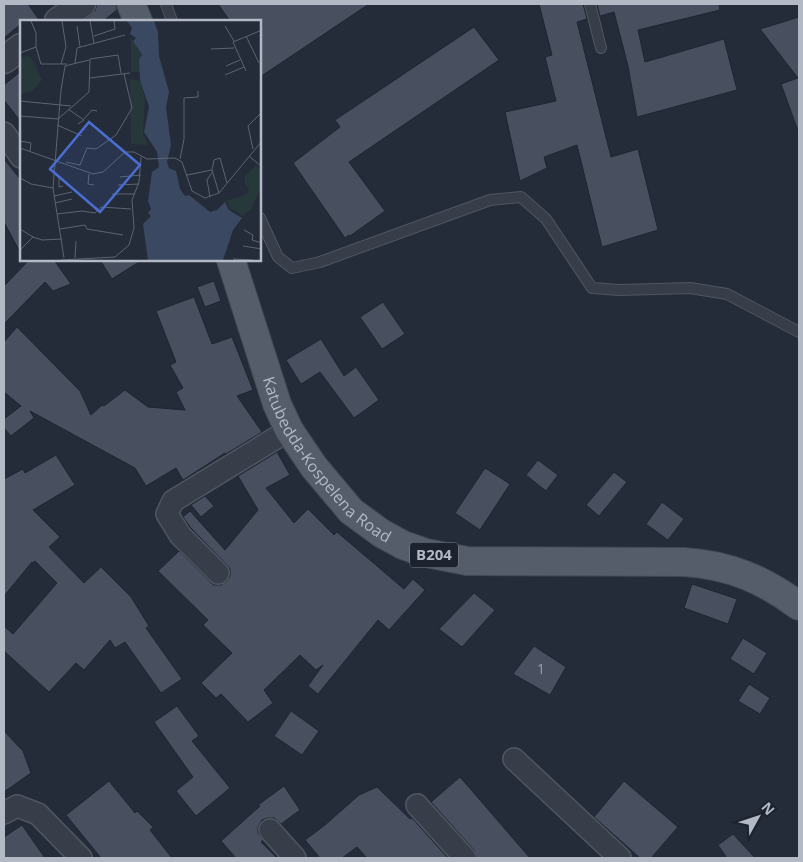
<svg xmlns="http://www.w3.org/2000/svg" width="803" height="862" viewBox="0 0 803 862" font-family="'Open Sans',sans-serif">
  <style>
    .building { fill: #485060; stroke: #1f2530 }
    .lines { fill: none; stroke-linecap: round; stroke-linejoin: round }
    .service-casing { stroke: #505661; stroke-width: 12 }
    .minor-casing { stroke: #505661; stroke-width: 24 }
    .tertiary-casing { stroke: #505661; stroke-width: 29 }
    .primary-casing { stroke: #414752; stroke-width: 30 }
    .service { stroke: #373e4a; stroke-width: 10 }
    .minor { stroke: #373e4a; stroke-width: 21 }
    .tertiary { stroke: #373e4a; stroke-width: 26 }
    .primary { stroke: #555d6a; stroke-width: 28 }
    .labels { text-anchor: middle; stroke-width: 5; stroke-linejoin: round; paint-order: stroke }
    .number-label { font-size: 14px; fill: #989fac }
    .shield { fill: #1d232e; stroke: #868c98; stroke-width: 1 }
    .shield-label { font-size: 15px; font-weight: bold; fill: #b3b9c5 }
    .street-label { font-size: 16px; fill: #b3b9c5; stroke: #1d232e }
    .inset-road { fill: none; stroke: #5d6471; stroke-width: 1 }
    .view { fill: #4a6ed2; fill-opacity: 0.15; stroke: #4a6ed2; stroke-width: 2.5 }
    .inset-edge { fill: none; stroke: #b3b9c5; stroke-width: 2.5 }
  </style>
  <rect width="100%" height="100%" fill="#242b39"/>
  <g class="building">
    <path d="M4,4H28L40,21H21V24L4,38Z"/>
    <path d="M97,4H116L117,10L103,21H84L95,11Z"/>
    <path d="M218,4H369L260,77V21H230Z"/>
    <path d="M539,4H583L587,19L577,22L611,157L638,149L658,230L602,247L577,145L544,157L547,168L520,181L505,112L556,101L545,57L552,55Z"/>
    <path d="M597,4H719L720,10L638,30L645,62L724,39L737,90L637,117L628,66L614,12L600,16Z"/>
    <path d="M799,17V128H797L781,84L798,78L760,29Z"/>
    <path d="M474,27L499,60L349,162L385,211L350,236L349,235L345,238L293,163L340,127L335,120Z"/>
    <path d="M21,71V122L4,100V85Z"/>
    <path d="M4,159L21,180V254L4,222Z"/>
    <path d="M29,260H54L71,284L53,291L45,282L4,324V286Z"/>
    <path d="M100,260H142L112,279Z"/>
    <path d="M214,281L221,301L205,307L197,287Z"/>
    <path d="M194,297L212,344L232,337L253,390L237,396L262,432L226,454L225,453L183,480L176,468L146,486L135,468L30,411L34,418L11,436L4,428V419L21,406L4,392V342L17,327L80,391L91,415L102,405L104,406L125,390L148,407L185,410L176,392L183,388L170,365L176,362L156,311Z"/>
    <path d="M383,302L405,334L382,349L360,317Z"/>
    <path d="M321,339L344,376L356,367L379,400L354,418L320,372L301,384L286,360Z"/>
    <path d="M277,452L290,475L266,488L294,523L308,509L334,535L337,532L404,589L413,579L425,590L389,630L378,620L318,694L308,686L323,665L316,670L300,655L264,690L273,703L248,722L221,694L216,698L201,683L232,653L203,625L208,620L158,571L179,551L210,582L214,585H221L227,581L230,576V569L227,565L190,527L183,517L190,511L225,550L258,510L238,476Z"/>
    <path d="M56,455L75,485L33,510L60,537L49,547L84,583L101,567L131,597L149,626L146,628L182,679L161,693L125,642L115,648L110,640L84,670L76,663L49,692L4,651V626L13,634L57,583L35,561L33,563L32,562L4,596V479L23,469L25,473Z"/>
    <path d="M538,460L558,475L546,491L526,475Z"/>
    <path d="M485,468L510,484L480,530L455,513Z"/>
    <path d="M614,472L627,482L599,516L586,505Z"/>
    <path d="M205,496L214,506L201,517L191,505Z"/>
    <path d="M662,502L684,519L668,540L646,524Z"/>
    <path d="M692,584L737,599L728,624L684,608Z"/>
    <path d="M474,593L495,610L462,647L439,629Z"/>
    <path d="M743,638L767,653L754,674L730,659Z"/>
    <path d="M534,646L566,667L550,695L513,674Z"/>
    <path d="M749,684L770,698L760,714L738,701Z"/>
    <path d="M177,706L199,736L192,741L230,788L196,816L176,791L193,777L154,722Z"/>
    <path d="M291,711L319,731L302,755L274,736Z"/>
    <path d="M4,731L23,751L31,773L4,792Z"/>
    <path d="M460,777L530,858H477L474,850L431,802Z"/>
    <path d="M109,781L135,813L137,811L153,827L150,830L172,858H101L66,815Z"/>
    <path d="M624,781L678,827L651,858H640L594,817Z"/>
    <path d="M284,786L300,810L281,824L274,818H268L262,820L258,827V833L263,840L261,842L277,858H236L221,841L260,806L258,805Z"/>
    <path d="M377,787L410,819L412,818L448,858H367L357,847L342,858H320L305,840L325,825L359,795Z"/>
    <path d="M22,825L45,858H4V837Z"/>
    <path d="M733,834L755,858H727L718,845Z"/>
  </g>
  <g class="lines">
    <defs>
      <g id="service">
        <path d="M166,4L172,21"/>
        <path d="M590,4L601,48"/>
        <path d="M260,218L278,257L292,268L320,262L490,200L521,197L546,219L592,288L620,290L690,288L727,294L799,332"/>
      </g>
      <g id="minor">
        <path d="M4,133L21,157"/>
        <path d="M218,573L180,535L167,514L173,501L289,430"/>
        <path d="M514,759L620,858"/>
        <path d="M417,805L465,858"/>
        <path d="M4,813L17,806L38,814L81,858"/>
        <path d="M270,830L295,858"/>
      </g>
      <g id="tertiary">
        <path d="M58,21L82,4"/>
        <path d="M4,60L21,47"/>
      </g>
      <g id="primary">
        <path d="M131,4L138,21"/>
        <path id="s1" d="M231,260L277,404L289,430L314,467L351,511L381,533L403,545L426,553L467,561L684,562C729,565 763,579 799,606"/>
      </g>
    </defs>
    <use href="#service" class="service-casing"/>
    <use href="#minor" class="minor-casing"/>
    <use href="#tertiary" class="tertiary-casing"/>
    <use href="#primary" class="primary-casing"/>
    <use href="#service" class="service"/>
    <use href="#minor" class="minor"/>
    <use href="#tertiary" class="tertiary"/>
    <use href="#primary" class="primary"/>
  </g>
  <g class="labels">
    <g class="number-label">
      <text x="541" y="674">1</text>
    </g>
    <rect class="shield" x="410" y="542.5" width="48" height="25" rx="4"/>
    <g class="shield-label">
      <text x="434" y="560">B204</text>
    </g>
    <g class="street-label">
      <text dy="6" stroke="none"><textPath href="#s1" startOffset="226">Katubedda-Kospelena Road</textPath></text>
    </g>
  </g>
  <g transform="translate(20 20)">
    <rect width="241" height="241" fill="#242b39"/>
    <path d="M111,17L121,35L120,52H111ZM8,36L13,40L22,60L12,71L0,74V37ZM110,59L121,61L125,79L123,113L128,125L111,124ZM236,145L241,150V168L231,189L223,196L210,188L207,181L227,174L229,169L225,164V156Z" fill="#27383b"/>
    <path d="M107,1H134L138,12L139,36L149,72L146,87L151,125L147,142L149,148L156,151L160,169L165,176L169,175L190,192L197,190L205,182L209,190L222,198L213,210L203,240H128L123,204L131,196L128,193L131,189L128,181L132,152L139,147L137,132L124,112L129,87L120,60L119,39L122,35L113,21L116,18L110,14L112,8Z" fill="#3a4861"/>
    <path class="inset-road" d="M11,1L16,13V27M70,1L74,23M57,6L60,27M205,6L214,21M74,16L95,9L94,1M226,16L239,43M191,29L214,28M0,33L16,27L21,44H47M55,43L57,28L105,15M41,44L46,27L42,1M206,46L220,40M226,51L213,22L242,10M205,55L224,47M70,58L110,53M0,81L51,86M48,89L64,100L58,104M0,96L38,99L69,72L70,39L98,35L101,53M64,99L72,90L77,91M37,105L62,116M0,121L11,123L10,131M0,128L73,154L83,152L105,132H114L127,139L155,138L162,142L172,171L185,178L199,173L242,121M233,129L228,106L242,92M229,136L242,147M160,139L164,119V78L178,77V71M46,142L60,145L67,128L76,129L96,115L112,88L104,54M192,150L194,140L200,138L207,163M69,154L68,164L74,165M167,155L192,150L199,173M39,156V167L43,166M100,157L121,155M0,158L11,164L33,168M98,165L119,164M92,174H115M34,176L52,172M190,177L187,160L193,151M35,183L52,179M37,194L62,191L75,193L81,187L111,189M0,209L13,217M40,209L65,205L67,209L103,215M224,210L233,215L232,220L242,223M223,226L242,229M0,230L13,217L22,220L42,219M44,238L33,168L41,70L45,46L69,40M55,238L56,221M213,239L233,240M41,240L95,237L109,225L114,208L112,180L119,162L121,137"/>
    <path class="view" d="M69,102L120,145L80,192L30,149Z"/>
    <rect width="241" height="241" class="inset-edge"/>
  </g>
  <rect width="803" height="862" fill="none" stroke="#b3b9c5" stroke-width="10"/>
  <g transform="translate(758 817) rotate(50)" stroke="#1d232e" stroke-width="4" paint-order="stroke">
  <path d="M0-4L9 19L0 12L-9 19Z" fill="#b3b9c5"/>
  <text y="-8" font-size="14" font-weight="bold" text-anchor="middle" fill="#b3b9c5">N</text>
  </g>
</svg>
